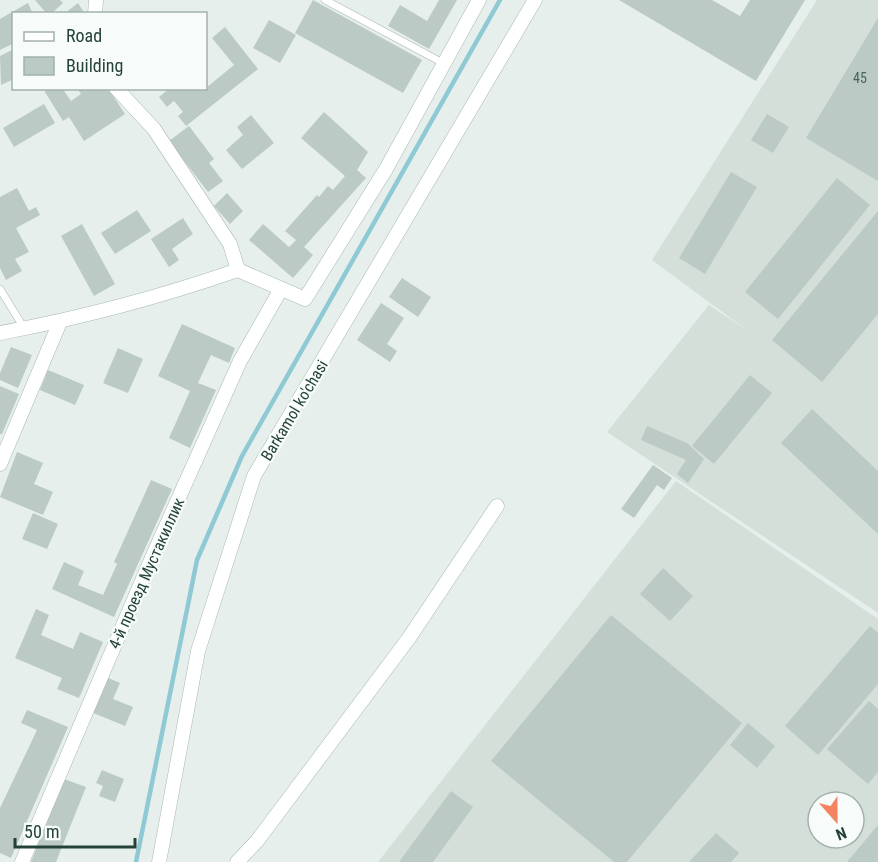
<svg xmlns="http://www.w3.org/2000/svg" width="878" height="862" viewBox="0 0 878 862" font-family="'Roboto Condensed',sans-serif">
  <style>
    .built { fill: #d4dfda; fill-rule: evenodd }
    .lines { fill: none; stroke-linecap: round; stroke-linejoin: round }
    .stream { stroke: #8ec9d4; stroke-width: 4.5 }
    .building { fill: #bbcac4 }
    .service-casing { stroke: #a8b8b2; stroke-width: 8 }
    .minor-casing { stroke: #a8b8b2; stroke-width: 15 }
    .service { stroke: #fff; stroke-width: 7 }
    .minor { stroke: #fff; stroke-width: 14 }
    .labels { text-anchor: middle; stroke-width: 4.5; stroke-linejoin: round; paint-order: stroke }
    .number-label { font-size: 14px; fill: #4a645c }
    .street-label { font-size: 16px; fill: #24423a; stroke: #f7fbf9 }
  </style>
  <rect width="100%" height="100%" fill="#e6efeb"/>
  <g class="built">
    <path d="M817,0H878V613L607,432L709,305L748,331L652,260Z"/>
    <path d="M676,481L878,619V862H378ZM818,802H854V838H818Z"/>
  </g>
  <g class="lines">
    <path class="stream" d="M136,862L197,560L242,456L500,0"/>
  </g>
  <g class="building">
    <path d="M35,0H60L63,3L51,14H47Z"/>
    <path d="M313,0L422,60L403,93L295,33Z"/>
    <path d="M439,0H457L429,49L388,26L400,5L427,21Z"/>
    <path d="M619,0H712L740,16L750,0H805L756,81Z"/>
    <path d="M28,3L33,14H14V43L0,50V19Z"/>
    <path d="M78,3L85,14H64Z"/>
    <path d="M878,18V181L806,138Z"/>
    <path d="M269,20L296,35L280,63L253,48Z"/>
    <path d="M225,27L258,69L186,126L178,116L183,112L174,101L167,107L159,97L170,88H206L234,65L212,38Z"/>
    <path d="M14,49V79L1,85L0,56Z"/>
    <path d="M47,88H62L71,101L81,94L77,88H108L125,114L84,141L69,117L63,121L45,92Z"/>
    <path d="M44,104L55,123L14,147L3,128Z"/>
    <path d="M324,112L368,152L357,170L366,178L304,247L313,255L293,278L249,240L263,224L289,247L296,240L285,231L317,195L319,197L328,186L333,190L345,176L301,138Z"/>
    <path d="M767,114L789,127L773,153L751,140Z"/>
    <path d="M251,115L274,143L242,169L226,150L243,135L237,127Z"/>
    <path d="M189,126L214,159L209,163L223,181L208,192L169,141Z"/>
    <path d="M731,172L757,187L705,274L679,258Z"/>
    <path d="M837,178L870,205L778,319L745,292Z"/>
    <path d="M17,188L29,211L36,207L40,215L16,228L29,252L15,259L22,271L6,280L0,268V197Z"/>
    <path d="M227,193L243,211L230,224L214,206Z"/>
    <path d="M137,210L151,231L115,254L101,233Z"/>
    <path d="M878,211V314L822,382L772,340Z"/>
    <path d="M183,218L193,234L172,249L179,260L169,267L151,239Z"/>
    <path d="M82,224L115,284L94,296L61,236Z"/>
    <path d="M402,278L431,297L418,317L389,297Z"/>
    <path d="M381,303L404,318L387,344L397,351L390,362L357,340Z"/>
    <path d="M182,324L235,348L229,363L211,355L198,383L216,390L190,448L169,438L190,391L158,376Z"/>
    <path d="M11,347L32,355L18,388L0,380V373Z"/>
    <path d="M118,348L143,359L128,393L103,383Z"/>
    <path d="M48,370L84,385L75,405L40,390Z"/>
    <path d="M750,375L772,393L714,464L692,446Z"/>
    <path d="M0,386L19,394L2,434H0Z"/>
    <path d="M812,409L878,471V534L781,443Z"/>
    <path d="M647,426L687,443L704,459L688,483L677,474L686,460L641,440Z"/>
    <path d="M17,452L43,463L34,484L53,492L43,515L0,497Z"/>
    <path d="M653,465L672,478L664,490L657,485L634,518L621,509Z"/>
    <path d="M151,480L172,489L114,617L52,589L64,562L84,571L78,585L103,595L117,564L114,562Z"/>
    <path d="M33,513L58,524L47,549L22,539Z"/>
    <path d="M663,568L693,596L670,621L640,594Z"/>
    <path d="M36,609L49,615L41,635L73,649L80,632L103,642L79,698L57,689L62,678L15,658Z"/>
    <path d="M611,615L742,723L627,862H614L491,761Z"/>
    <path d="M870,626L878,633V684L818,755L785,726Z"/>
    <path d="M106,677L120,683L113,699L133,707L125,726L91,712Z"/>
    <path d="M869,701L878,709V772L868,784L827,749Z"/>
    <path d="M27,710L68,727L11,858L0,853V808L37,730L21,723Z"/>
    <path d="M748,723L775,746L757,768L730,745Z"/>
    <path d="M102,770L124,779L115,802L99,796L103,786L96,783Z"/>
    <path d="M64,779L86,787L56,862H31Z"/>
    <path d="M451,791L473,807L433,862H399Z"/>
    <path d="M878,825V862H847Z"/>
    <path d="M716,833L739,853L731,862H689Z"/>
  </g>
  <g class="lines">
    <defs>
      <g id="service">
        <path d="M325,0L443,63"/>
        <path d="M0,289L24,328"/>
      </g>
      <g id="minor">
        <path d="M95,14L96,0"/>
        <path d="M116,88L154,129L230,244L238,270"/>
        <path d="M0,333C81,318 160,297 238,270L305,299L386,169L479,0"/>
        <path d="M0,464L60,322"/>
        <path d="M22,862L151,560L240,361L281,289"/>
        <path d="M159,862L198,651L254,476L535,0"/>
        <path d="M237,862L257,841L409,638L497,506"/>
      </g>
    </defs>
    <use href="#service" class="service-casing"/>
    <use href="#minor" class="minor-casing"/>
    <use href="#service" class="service"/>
    <use href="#minor" class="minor"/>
  </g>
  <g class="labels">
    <g class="number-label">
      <text x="860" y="83">45</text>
    </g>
    <g class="street-label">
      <text transform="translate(294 410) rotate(-59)" y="6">Barkamol ko'chasi</text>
      <text transform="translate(146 573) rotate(-66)" y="6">4-й проезд Мустакиллик</text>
    </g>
  </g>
  <rect x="12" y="12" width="195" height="78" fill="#f7fbf9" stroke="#a3b1ad" stroke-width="1.5"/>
  <rect x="24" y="32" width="30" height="9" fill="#ffffff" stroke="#a3b1ad" stroke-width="1.5"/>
  <text x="66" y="42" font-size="18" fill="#24423a">Road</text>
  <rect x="24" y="57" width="30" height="18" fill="#bbcac4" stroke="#a3b1ad" stroke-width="1.5"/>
  <text x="66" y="72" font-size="18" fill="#24423a">Building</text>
  <g transform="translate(836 820) rotate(159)"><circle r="28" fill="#f7fbf9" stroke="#a3b1ad" stroke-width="1.5"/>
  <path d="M0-4.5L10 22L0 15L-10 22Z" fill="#f4845f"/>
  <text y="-9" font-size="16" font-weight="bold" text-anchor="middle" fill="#24423a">N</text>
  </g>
  <path d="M15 838v9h120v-9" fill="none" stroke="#24423a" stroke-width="3"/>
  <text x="24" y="838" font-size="18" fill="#24423a" stroke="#f7fbf9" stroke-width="4.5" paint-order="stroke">50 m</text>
</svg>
